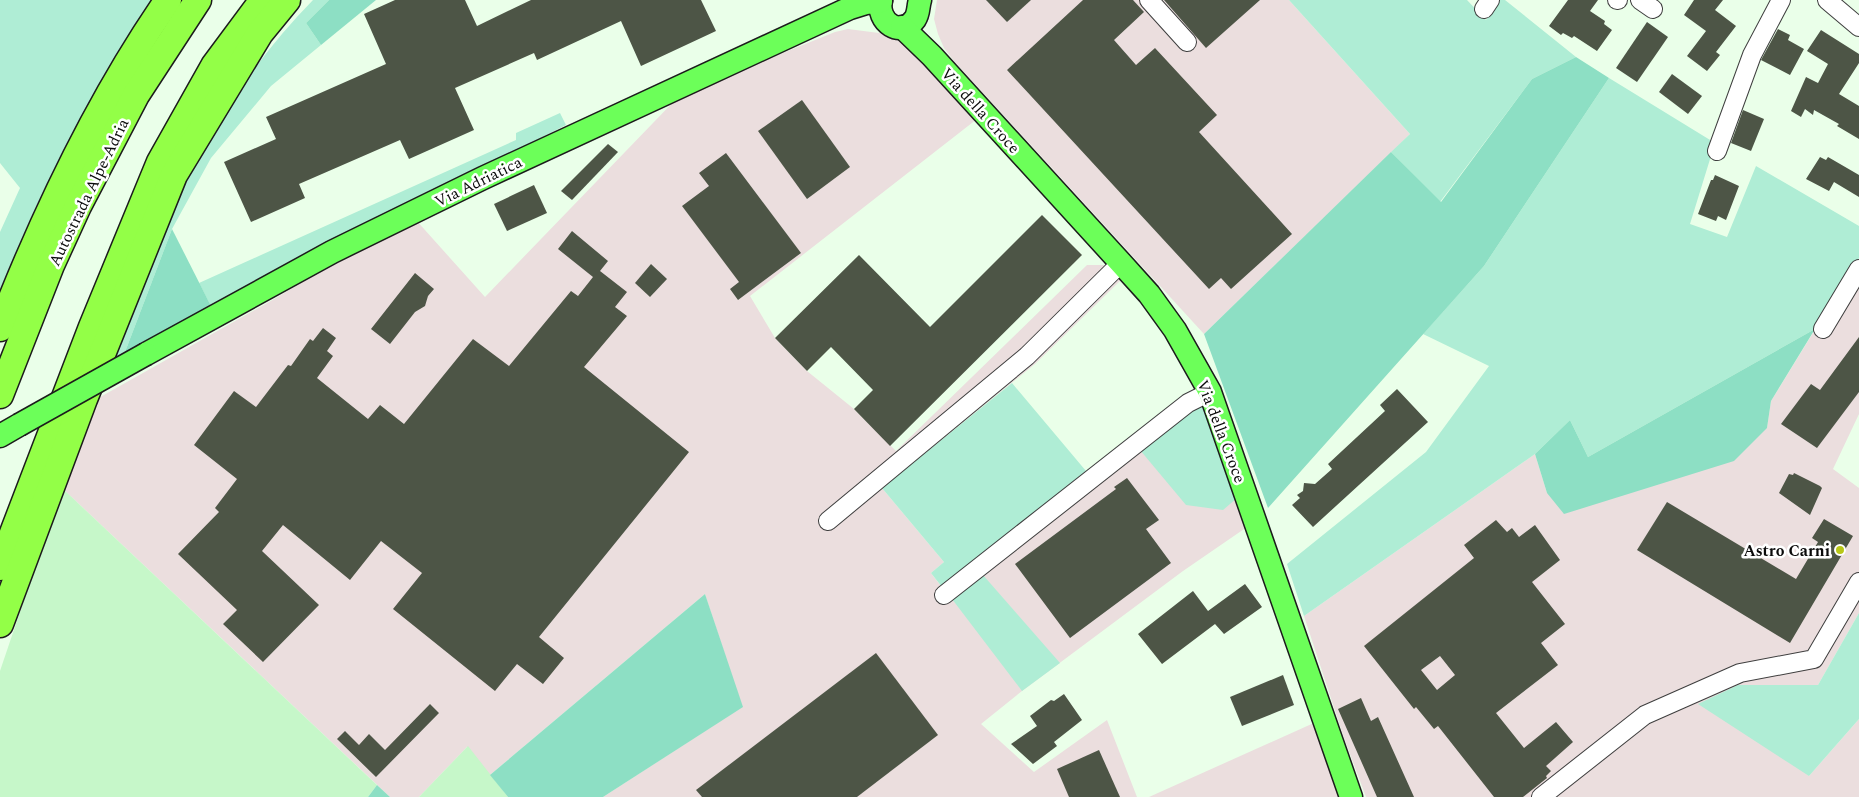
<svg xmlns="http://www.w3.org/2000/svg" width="1859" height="797" viewBox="0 0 1859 797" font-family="Spectral,serif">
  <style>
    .industrial { fill: #ebdede }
    .farmland { fill: #c6f7c9 }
    .green { fill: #afedd5 }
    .forest { fill: #8ddfc4 }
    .building { fill: #4d5546; fill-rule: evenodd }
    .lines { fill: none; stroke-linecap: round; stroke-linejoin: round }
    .minor-casing { stroke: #3e3e3e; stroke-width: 20 }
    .major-casing { stroke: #1c1c1c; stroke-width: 25 }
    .highway-casing { stroke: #1c1c1c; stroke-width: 29 }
    .minor { stroke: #fff; stroke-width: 18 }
    .major { stroke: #6cff59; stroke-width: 22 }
    .highway { stroke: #93ff47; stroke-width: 26 }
    .major-bridge-casing { stroke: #1c1c1c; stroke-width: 25; stroke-linecap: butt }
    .major-bridge { stroke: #6cff59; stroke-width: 22 }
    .poi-dot { fill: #b8c717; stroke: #fff; stroke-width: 2 }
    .labels { text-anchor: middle; stroke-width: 5; stroke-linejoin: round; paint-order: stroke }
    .street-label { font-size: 16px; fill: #0b0b0b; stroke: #fff }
    .poi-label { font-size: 16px; font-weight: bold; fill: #0b0b0b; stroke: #fff; text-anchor: end }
  </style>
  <rect width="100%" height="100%" fill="#eaffe9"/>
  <g class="industrial">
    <path d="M937,0H1289L1410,134L1204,334L954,61L944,48L938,34L934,19Z"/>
    <path d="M848,29L879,33L893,38L907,46L977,119L750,296L775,338L807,371L854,409L896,451L1087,265H1108L1121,280L1035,364L882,488L944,562L931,573L951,599L1140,450L1237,498L1247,527L1183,571L1022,691L981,724L1034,772L1107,720L1137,797H603L742,707L705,594L490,775L467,747L419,797H390L62,488L95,400L276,298L324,269L416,220L485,297L681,94L835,32Z"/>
    <path d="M1859,258V414L1833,469L1859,488V613L1818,685H1739L1809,776L1859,719V797H1366L1344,738L1304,616L1535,454L1547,493L1767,428L1771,401Z"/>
    <path d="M1316,722L1343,797H1149Z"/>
  </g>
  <g class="farmland">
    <path d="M62,488L377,785L368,797H0V671Z"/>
    <path d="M468,746L508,797H419Z"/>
  </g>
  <g class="green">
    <path d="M0,0H154C111,60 75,126 43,192C27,224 14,258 0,291V232L20,188L0,163Z"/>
    <path d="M313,0H329L306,23L321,45L271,86L211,158L172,229L125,352L106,362C142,278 174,190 223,113C249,73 280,34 313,0Z"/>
    <path d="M1289,0H1467L1486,20L1499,0H1505L1576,57L1532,79L1440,202L1391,152L1410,134Z"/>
    <path d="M1609,78L1715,143L1690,224L1727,237L1756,166L1859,226V258L1815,329L1588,457L1570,420L1535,454L1304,616L1287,564L1426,452L1489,366L1423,334L1484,266Z"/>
    <path d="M560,113L566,125L211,306L199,283L516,140V133Z"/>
    <path d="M1012,383L1086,471L942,587L931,573L944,562L882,488Z"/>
    <path d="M1194,406H1205L1237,498L1223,510L1186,505L1140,450Z"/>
    <path d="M983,575L1060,663L1022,691L952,599Z"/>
    <path d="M1859,613V719L1809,776L1698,704L1738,685H1818Z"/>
  </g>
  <g class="forest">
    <path d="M329,0H376L321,45L306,23Z"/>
    <path d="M1576,57L1609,78L1484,266L1268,508L1204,334L1391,152L1441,202L1532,79Z"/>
    <path d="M172,229L211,306L125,352Z"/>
    <path d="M1815,329L1771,401L1767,428L1734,461L1564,514L1547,493L1535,454L1570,420L1588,457Z"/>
    <path d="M705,594L743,707L603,797H508L490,775Z"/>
    <path d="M377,785L390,797H368Z"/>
  </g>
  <g class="building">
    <path d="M395,0H465L477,26L531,0H701L716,31L641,66L621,21L537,60L534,53L455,88L474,130L409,159L400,140L299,184L305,198L251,222L224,162L276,139L266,117L386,64L364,14Z"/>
    <path d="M986,0H1031L1007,22Z"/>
    <path d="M1083,0H1133L1144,12L1114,40L1136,65L1155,48L1217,115L1199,132L1292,234L1231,289L1221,278L1209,289L1007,70Z"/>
    <path d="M1164,0H1260L1206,48Z"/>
    <path d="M1568,0H1598L1590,11L1605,21L1604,24L1612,30L1597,51L1574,36L1572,38L1563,33L1561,35L1549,26Z"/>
    <path d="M1694,0H1723L1715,10L1736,26L1716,52L1720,55L1707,71L1687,56L1706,31L1684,15Z"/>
    <path d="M1647,22L1668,37L1637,82L1616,68Z"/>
    <path d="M1778,29L1790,35L1788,40L1804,49L1790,75L1761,60Z"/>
    <path d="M1821,30L1859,54V63L1839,94L1859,106V139L1837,126L1839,124L1814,110L1813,115L1805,109L1801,117L1791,111L1806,77L1818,83L1828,64L1807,51Z"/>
    <path d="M1672,74L1702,96L1688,114L1659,92Z"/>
    <path d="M802,100L850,167L807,199L758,131Z"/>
    <path d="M1743,110L1764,119L1751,151L1731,143Z"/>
    <path d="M608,144L618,152L572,200L561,191Z"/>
    <path d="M726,153L801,253L738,300L730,289L739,282L682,206L709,186L699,173Z"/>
    <path d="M1820,157L1826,160L1828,157L1859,175V197L1834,182L1829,191L1806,179Z"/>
    <path d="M1715,175L1739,186L1726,220L1718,216L1716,221L1698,214L1711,180H1713Z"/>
    <path d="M534,185L547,213L507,231L494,204Z"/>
    <path d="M1042,215L1082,255L890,446L854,409L873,390L831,347L807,371L775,338L859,255L930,327Z"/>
    <path d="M572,231L608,261L600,271L627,292L615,307L627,316L584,367L689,452L539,637L564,658L543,684L517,664L495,691L393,609L422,573L381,541L350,580L283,525L262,551L319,605L263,662L223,624L237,610L178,554L219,512L215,508L237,479L194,445L234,391L256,407L288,365L291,366L310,339L313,341L323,328L336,338L327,351L333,356L317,378L368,419L380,405L404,424L473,339L509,366L571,291L578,296L593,277L558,249Z"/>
    <path d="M651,264L667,279L650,297L635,283Z"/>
    <path d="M415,273L434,289L428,296L425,306L415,312L390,344L371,329Z"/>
    <path d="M1859,337V392L1817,448L1781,424L1811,384L1820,390Z"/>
    <path d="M1397,389L1428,422L1313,527L1292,505L1300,498L1297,495L1303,491L1304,483L1315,484L1332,469L1328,464L1385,411L1380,405Z"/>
    <path d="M1794,473L1820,486L1822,488L1810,515L1779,493L1789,474L1793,475Z"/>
    <path d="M1127,478L1159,520L1146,529L1171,563L1070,638L1015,564L1116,489L1114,487Z"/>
    <path d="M1667,502L1796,579L1818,542L1812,538L1824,519L1853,536L1790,643L1637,550Z"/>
    <path d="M1496,520L1507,532L1512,528L1519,537L1535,525L1560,560L1532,582L1565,624L1541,643L1558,665L1496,713L1524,748L1556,722L1573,742L1546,766L1551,771L1546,776L1547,778L1523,797H1494L1438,726L1434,729L1416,707L1414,709L1364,646L1474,558L1464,545ZM1440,656L1455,675L1437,690L1421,670Z"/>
    <path d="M1245,584L1262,607L1224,634L1215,624L1162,664L1138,634L1193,591L1208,611Z"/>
    <path d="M876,653L938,735L857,797H702L696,790Z"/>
    <path d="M1283,675L1294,705L1242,726L1230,697Z"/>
    <path d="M1064,694L1082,720L1054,742L1057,746L1033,764L1011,744L1037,726L1030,716L1051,700L1054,701Z"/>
    <path d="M1361,698L1371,721L1378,717L1414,797H1377L1338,709Z"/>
    <path d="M430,704L439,713L376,777L337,739L345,731L359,745L369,734L385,750Z"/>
    <path d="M1099,750L1120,797H1069L1057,769Z"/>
  </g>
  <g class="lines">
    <defs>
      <g id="minor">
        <path d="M1149,0L1187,42"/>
        <path d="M1617,0H1618"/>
        <path d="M1640,0L1653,9"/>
        <path d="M1827,0L1859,27"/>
        <path d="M1484,9L1490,0"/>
        <path d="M1717,151L1752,55L1781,0"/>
        <path d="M1823,329L1859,269"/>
        <path d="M828,521L1027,356L1121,263"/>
        <path d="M944,595L1188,403L1210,392"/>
        <path d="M1541,797L1645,715L1740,673L1814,659L1859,582"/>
      </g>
      <g id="major">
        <path d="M881,0C876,22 901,39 915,19C919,13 918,6 920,0"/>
        <path d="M902,27L932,56L1121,263L1149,294L1175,330L1210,392L1351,797"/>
        <path d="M146,354L332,252L483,178L850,8L866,3L881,1"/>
        <path d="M0,436L19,425"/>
      </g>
      <g id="highway">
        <path d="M0,328C45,213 98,101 168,0"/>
        <path d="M0,395L51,265L78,206L136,95L198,0"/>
        <path d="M0,567L92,327L160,162L214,66L263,0"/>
        <path d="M0,624L84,399L174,175L260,33L287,0"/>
      </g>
    </defs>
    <use href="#minor" class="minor-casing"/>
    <use href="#major" class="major-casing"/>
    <use href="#highway" class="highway-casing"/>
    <use href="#minor" class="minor"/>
    <use href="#major" class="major"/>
    <use href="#highway" class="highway"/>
    <defs>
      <path id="major-bridge" d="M19,425L146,354"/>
    </defs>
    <use href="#major-bridge" class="major-bridge-casing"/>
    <use href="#major-bridge" class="major-bridge"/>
  </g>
  <circle class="poi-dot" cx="1840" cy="550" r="5"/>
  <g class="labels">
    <g class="street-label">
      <text transform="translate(981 110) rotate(48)" y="6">Via della Croce</text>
      <text transform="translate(478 181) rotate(-26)" y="6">Via Adriatica</text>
      <text transform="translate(88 192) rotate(-64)" y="6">Autostrada Alpe-Adria</text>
      <text transform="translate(1222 431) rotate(69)" y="6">Via della Croce</text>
    </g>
    <g class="poi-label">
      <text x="1830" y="556">Astro Carni</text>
    </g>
  </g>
</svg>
